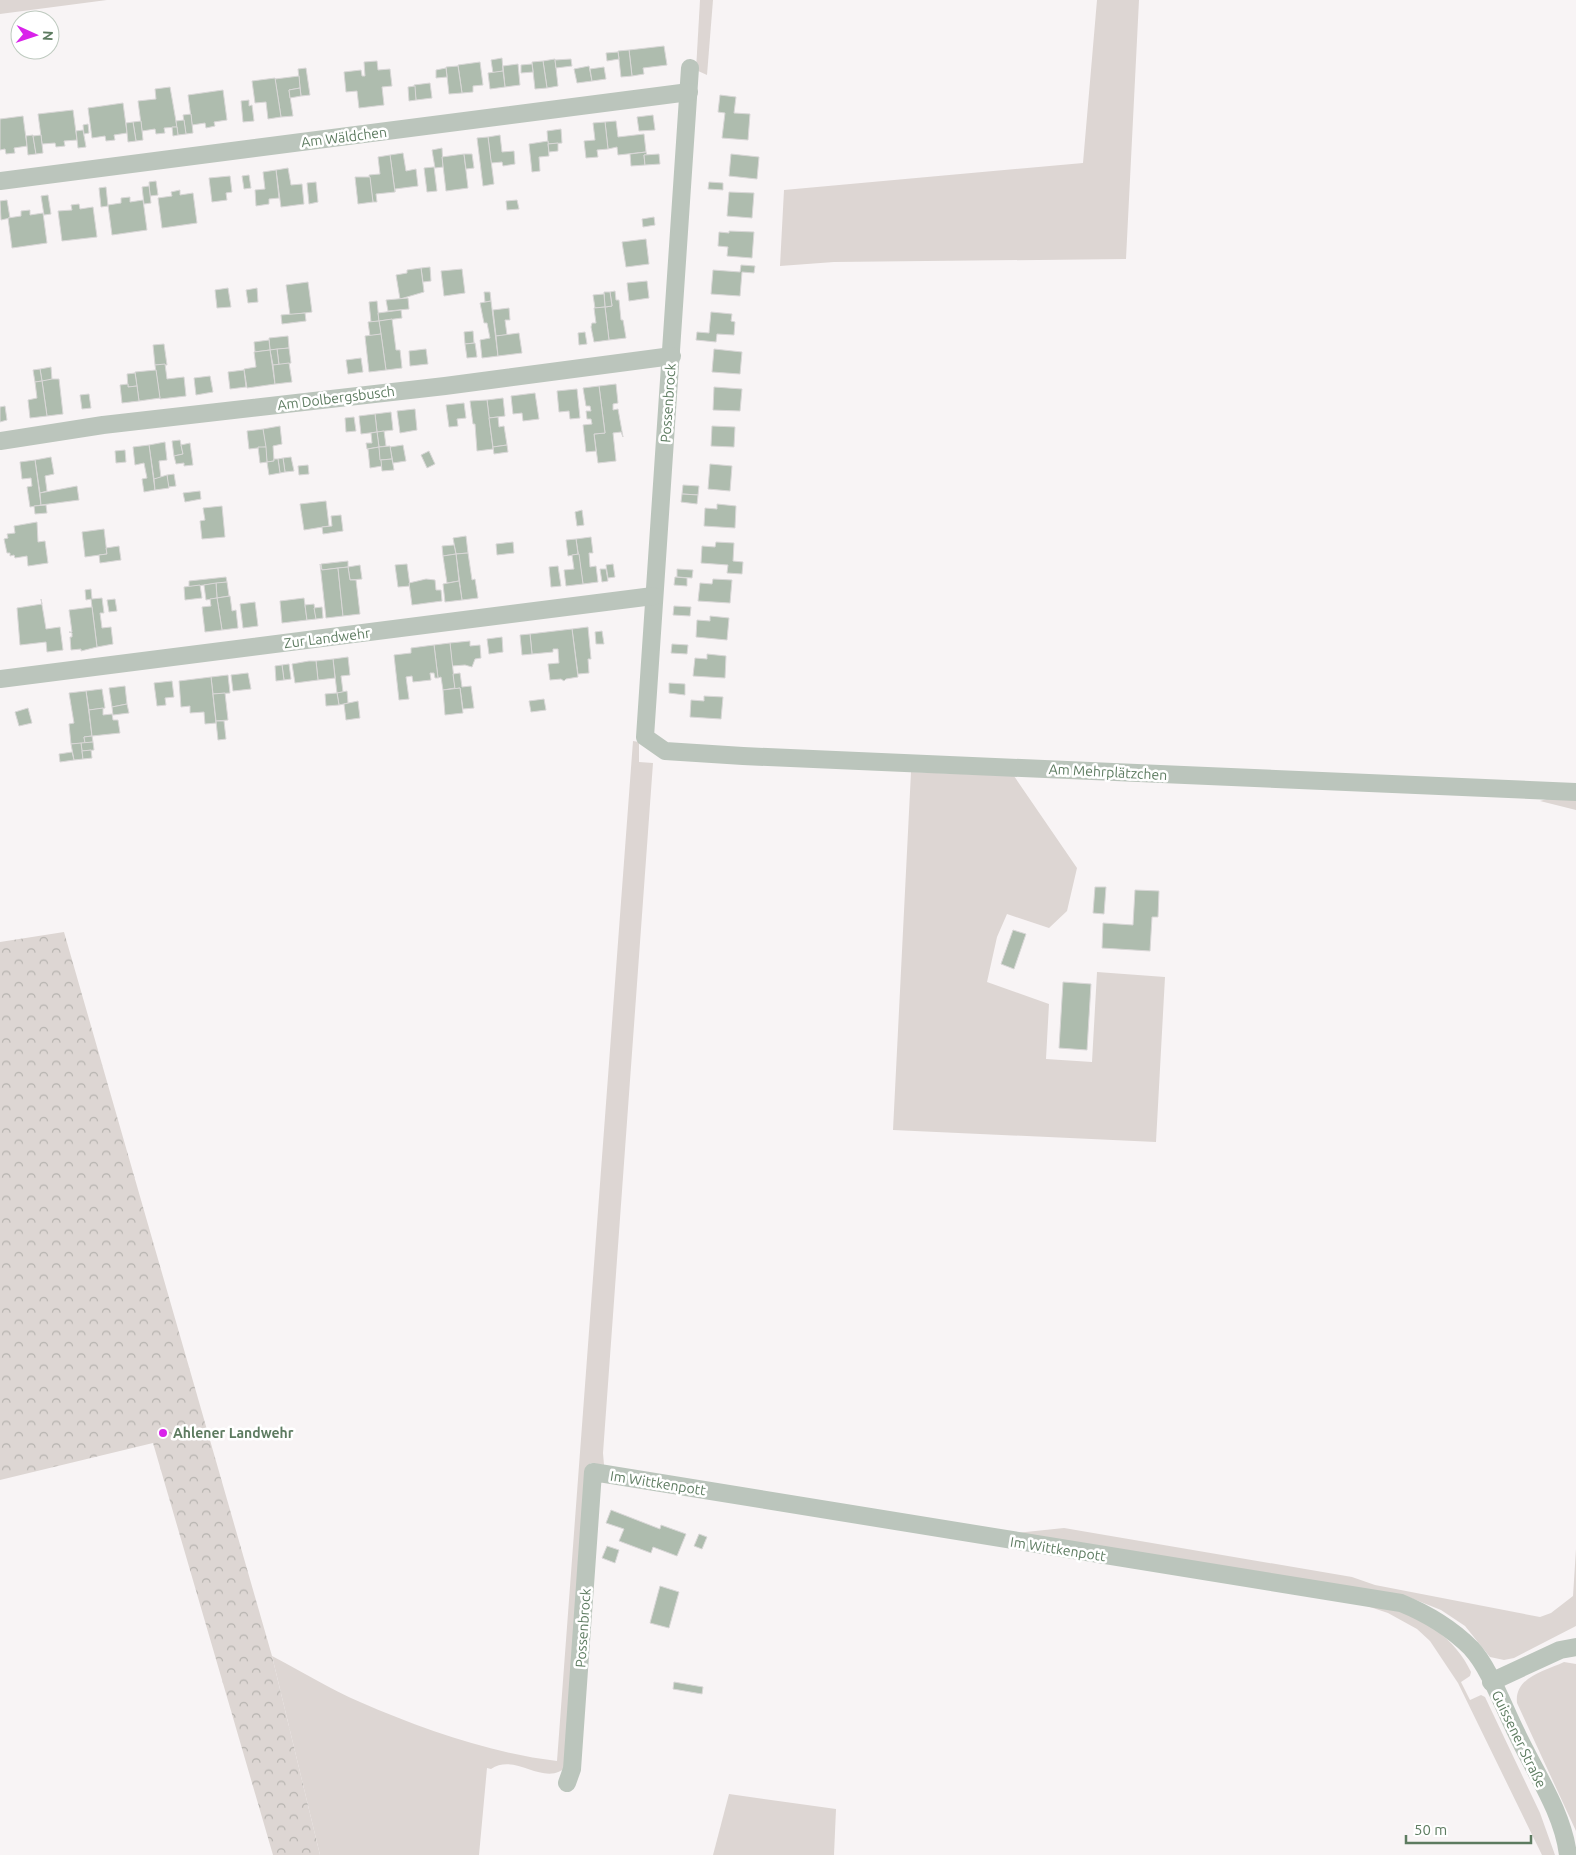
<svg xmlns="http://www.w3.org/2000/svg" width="1576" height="1855" viewBox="0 0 1576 1855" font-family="Ubuntu,sans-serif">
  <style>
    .grass { fill: #ddd6d3 }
    .forest { fill: url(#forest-crowns) }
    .building { fill: #aebcae; stroke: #d9d7d7 }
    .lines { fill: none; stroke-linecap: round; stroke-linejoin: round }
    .minor { stroke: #bbc5bc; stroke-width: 18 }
    .poi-dot { fill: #d922ea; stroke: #fff; stroke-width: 2 }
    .labels { text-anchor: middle; stroke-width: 5; stroke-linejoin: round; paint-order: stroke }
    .street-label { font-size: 14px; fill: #5d7b60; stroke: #fff }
    .poi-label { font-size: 14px; font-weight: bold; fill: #5d7b60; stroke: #fff; text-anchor: start }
  </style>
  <defs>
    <pattern id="forest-crowns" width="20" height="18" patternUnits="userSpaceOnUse" patternTransform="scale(1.25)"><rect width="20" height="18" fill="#ddd6d3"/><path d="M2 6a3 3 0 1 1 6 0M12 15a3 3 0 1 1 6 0" fill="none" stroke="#b6b3af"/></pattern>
  </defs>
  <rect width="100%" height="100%" fill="#f8f4f5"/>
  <g class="grass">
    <path d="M0,0H107L0,14Z"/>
    <path d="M700,0H713L707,75L696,70Z"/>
    <path d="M1097,0H1139L1126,259L834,262L780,266L784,190L1083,163Z"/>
    <path d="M633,741L639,742V762L653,763L603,1453L604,1465L590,1463L588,1473L569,1764C546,1791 517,1751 491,1769L487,1768L479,1855H320L272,1656C301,1671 330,1689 360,1702C422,1729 490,1753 557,1761Z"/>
    <path d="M911,772L1014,776L1077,868L1067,911L1049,928L1007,914L997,937L987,982L1049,1004L1046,1059L1092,1062L1097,972L1165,977L1156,1142L893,1130Z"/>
    <path d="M1547,799L1576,800V810L1540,801Z"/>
    <path d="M1064,1528L1352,1577L1375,1585L1540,1617L1551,1613L1573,1596L1576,1549V1626L1514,1658L1504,1660L1490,1657L1465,1626L1441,1610L1411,1598L1006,1534Z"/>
    <path d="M1349,1600C1361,1602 1375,1602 1388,1606C1422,1616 1456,1639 1471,1672L1470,1676L1461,1682L1470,1700L1481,1695L1485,1697L1540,1813L1555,1855H1542L1458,1683L1430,1641L1417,1629L1388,1613Z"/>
    <path d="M1564,1662L1576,1664V1831L1517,1703C1514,1677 1545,1671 1564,1662Z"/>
    <path d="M729,1794L836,1809L834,1855H713Z"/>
  </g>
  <path class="forest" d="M64,932L272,1656L320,1855H273L153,1443L0,1480V942Z"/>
  <g class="building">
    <path d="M664,46L667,65L643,68L644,74L632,76L629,50Z"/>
    <path d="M629,50L632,76L621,77L618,51Z"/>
    <path d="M618,52L619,59L607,61L606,53Z"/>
    <path d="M502,58L503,71L493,73L491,60Z"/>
    <path d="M555,59L558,86L547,88L543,61Z"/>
    <path d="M571,59L572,66L556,68L555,60Z"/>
    <path d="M377,61L378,70L390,69L392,86L382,87L384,105L359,108L357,91L346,92L344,72L361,70L362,76H365L364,62Z"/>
    <path d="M543,61L547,88L535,89L532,62Z"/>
    <path d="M480,62L483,85L473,86V92L462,93L458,65Z"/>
    <path d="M518,64L520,85L505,87L503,66Z"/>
    <path d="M532,64L533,72L521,73V65Z"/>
    <path d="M458,66L462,93L449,94L446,67Z"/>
    <path d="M589,66L592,81L577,83L574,69Z"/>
    <path d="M604,67L606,79L592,81L590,69Z"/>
    <path d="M306,68L310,95L301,96L298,69Z"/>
    <path d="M446,68L447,77L436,78V70Z"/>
    <path d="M503,71L505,87L490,89L488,73Z"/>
    <path d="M299,76L300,88L289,90L293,116L281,117L275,79Z"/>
    <path d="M275,78L281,117L268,119L266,102L255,103L252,81Z"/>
    <path d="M430,83L432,98L416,100L414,85Z"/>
    <path d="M415,86L416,100L409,101L408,87Z"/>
    <path d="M170,87L177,127L164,128L165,133L156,134L155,129L142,131L138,101L156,99L155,89Z"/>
    <path d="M300,88L301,96L290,98L289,90Z"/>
    <path d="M223,90L227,120L214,122L215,126L206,128L205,123L192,125L188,95Z"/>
    <path d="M720,95L736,97L734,113L750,114L748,140L722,138L725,113L718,112Z"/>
    <path d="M249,100V106L252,105L254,121L243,122L241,101Z"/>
    <path d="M123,103L127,133L114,135L115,140L106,141L105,136L92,138L88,108Z"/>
    <path d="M73,110L77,140L64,141L65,146L56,147L55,143L42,144L38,114Z"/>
    <path d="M191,114L193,133L186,134L183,115Z"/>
    <path d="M653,115L655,130L639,131L637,117Z"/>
    <path d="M23,116L27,146L14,148L15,153L6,154L5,149L0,150V119Z"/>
    <path d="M184,120L186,134L178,135L176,121Z"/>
    <path d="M141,121L143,140L136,141L133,122Z"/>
    <path d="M616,121L618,137L644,134L646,152L618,155L617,147L608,149L605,122Z"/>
    <path d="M133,122L136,141L128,142L126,123Z"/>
    <path d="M605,122L608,149L597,150L598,157L586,158L584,141L595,140L593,123Z"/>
    <path d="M88,124L89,133L84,134L83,125Z"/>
    <path d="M172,127H177L178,135L173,136Z"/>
    <path d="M561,129L562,143L548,144L547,131Z"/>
    <path d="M83,130L86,147L78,148L76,131Z"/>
    <path d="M33,135L36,154L28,155L26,136Z"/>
    <path d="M41,135L43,153L36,154L33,136Z"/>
    <path d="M500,135L502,152L514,151L515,164L503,166L502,162L491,163L488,137Z"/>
    <path d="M488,137L494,184L483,186L477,138Z"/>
    <path d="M548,141L549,156L539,157L540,171L532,172L529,144Z"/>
    <path d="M558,143V151L549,152L548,144Z"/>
    <path d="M442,148L443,167L435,168L432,150Z"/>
    <path d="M646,152L647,155H644L645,165L631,166L630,154Z"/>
    <path d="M403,153L406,171L416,169L418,186L395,189V192L390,155Z"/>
    <path d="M464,154L468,188L446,191L442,157Z"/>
    <path d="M464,154H472L474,168L466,169Z"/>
    <path d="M659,154L660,164L645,165L644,155Z"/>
    <path d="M731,154L759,157L757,179L729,176Z"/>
    <path d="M390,155L395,192L376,194L377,202H373L369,175L380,174L378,157Z"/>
    <path d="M434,167L437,191L427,192L424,168Z"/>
    <path d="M288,168L291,185L302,184L304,204L281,207L276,170Z"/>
    <path d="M276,170L279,198L269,199V204L256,206L255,190L265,189L263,172Z"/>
    <path d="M249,175L251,188L244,189L242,176Z"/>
    <path d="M230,176L232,192L226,193L227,200L212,202L209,178Z"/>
    <path d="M355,177H370L373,202L358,204Z"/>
    <path d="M156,181L158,195L150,196L149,182Z"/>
    <path d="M316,182L318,202L309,204L307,183Z"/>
    <path d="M709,182L723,183V190L708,189Z"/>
    <path d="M149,186L151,203L144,204L142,187Z"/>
    <path d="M106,187L108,206L101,207L99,188Z"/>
    <path d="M180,190V195L193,193L197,223L162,228L158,198L172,196L171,192Z"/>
    <path d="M729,192L754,193L752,218L727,216Z"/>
    <path d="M48,195L51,214L44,215L41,196Z"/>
    <path d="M130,197V202L143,200L147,230L112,235L108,205L121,203V198Z"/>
    <path d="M7,200L10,218L1,220L0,201Z"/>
    <path d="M517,200L519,209L507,210L506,201Z"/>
    <path d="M79,204L80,209L93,207L97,237L62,241L58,211L72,210L71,205Z"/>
    <path d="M30,210V215L43,213L47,243L12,248L8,218L21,216V211Z"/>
    <path d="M654,217L655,225L643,227L642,219Z"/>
    <path d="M729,231L754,232L752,258L727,256L728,247L718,246L719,232L729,233Z"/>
    <path d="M646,239L649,264L626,267L622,242Z"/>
    <path d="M741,265L755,266L754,273L742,272L740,296L711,294L713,270L740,272Z"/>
    <path d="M430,267L431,281L423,282L421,268Z"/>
    <path d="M421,268L424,292L400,299L396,275L407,273V270Z"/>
    <path d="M462,269L465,293L444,296L441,271Z"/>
    <path d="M647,281L649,298L629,301L627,283Z"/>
    <path d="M308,282L312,312L290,315L286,285Z"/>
    <path d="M228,288L231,307L217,308L215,290Z"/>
    <path d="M257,288L258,302L248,303L246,290Z"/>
    <path d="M615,291L616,300H619L621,320H623L626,338L609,340L605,307L612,306L610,292Z"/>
    <path d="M484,292H490L491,301L485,302Z"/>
    <path d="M604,292H610L612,306L605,307Z"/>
    <path d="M604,294L605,307L595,308L593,295Z"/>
    <path d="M408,298L409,309L388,311L386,300Z"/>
    <path d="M377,301L379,321L371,322L369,302Z"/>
    <path d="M491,301L498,356L482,358L480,340L490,338L487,323H484L480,303Z"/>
    <path d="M605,307L609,340L594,342L591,327L592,323H596L594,308Z"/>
    <path d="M509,308L510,320H505L507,335L496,336L493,310Z"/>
    <path d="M401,310L402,318L379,321L378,313Z"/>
    <path d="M711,312L732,314L731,321L735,322L734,335L717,334L716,342L696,340L697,332L709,333Z"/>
    <path d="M305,313L306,321L282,324L281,315Z"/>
    <path d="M392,319L396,350H400L402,368L386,370L379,321Z"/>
    <path d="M379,321L381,334L370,336L368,322Z"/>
    <path d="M473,331L474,343L465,344L464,332Z"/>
    <path d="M585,332L587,344L579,345L578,333Z"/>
    <path d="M519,333L522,353L498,356L496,336Z"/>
    <path d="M381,334L386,370L369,372L365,336Z"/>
    <path d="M288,336L289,348L270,350L269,338Z"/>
    <path d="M269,340L270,350L255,352L254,342Z"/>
    <path d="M475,343L477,357L467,358L465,344Z"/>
    <path d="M164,344L167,365H155L153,345Z"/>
    <path d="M289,348L291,363L279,365L277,349Z"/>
    <path d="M277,349L279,365H273L270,350Z"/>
    <path d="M426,349L428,364L410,366L409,351Z"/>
    <path d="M714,349L742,352L740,374L712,372Z"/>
    <path d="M270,350L275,384L247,388L244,369L256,367L254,352Z"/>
    <path d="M361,358L363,372L348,374L346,360Z"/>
    <path d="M289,363L292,382L275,384L273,365Z"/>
    <path d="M165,364L167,379L184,377L186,396L160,399L155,365Z"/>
    <path d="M51,367L52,380L42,381L40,369Z"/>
    <path d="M40,369L42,381L35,382L33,370Z"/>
    <path d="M156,370L160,398L139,401L135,372Z"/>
    <path d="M244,370L246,387L230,389L228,372Z"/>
    <path d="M135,373L137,386L128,387L127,374Z"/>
    <path d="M210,376L213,392L196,395L194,378Z"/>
    <path d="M52,379H59L63,414L47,416L42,381Z"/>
    <path d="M42,381L47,416L30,418L28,400L37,398L35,382Z"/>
    <path d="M128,384V387L137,386L139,401L122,403L120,385Z"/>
    <path d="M616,384L618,403L613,404V410L618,409L623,437L621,432L613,433L616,461L598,463L594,434L605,433L599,386Z"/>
    <path d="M599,386L605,433L594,434L596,451L586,452L583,425L592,424L591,419H587L586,411H591L590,406H586L583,388Z"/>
    <path d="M714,387L742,389L740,411L713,410Z"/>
    <path d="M577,389L580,418L570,419L569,411L559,412L557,391Z"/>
    <path d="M535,393L539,419L523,421L522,413L513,414L511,396Z"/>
    <path d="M89,394L91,408L82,409L80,395Z"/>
    <path d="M503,398L505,416L489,418L487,400Z"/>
    <path d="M487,400L493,449L477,451L475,424H473L470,401Z"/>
    <path d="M464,403L466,418L457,419L458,426L449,427L446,405Z"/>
    <path d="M5,406L7,420L0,422V407Z"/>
    <path d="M415,409L417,430L400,433L397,411Z"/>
    <path d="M391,412L393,430L377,432L375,414Z"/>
    <path d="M375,414L377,432L361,434L359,416Z"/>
    <path d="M354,417L356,431L346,432L345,418Z"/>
    <path d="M498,417L499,427L504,426L507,445L493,447L489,418Z"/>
    <path d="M280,426L282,444L273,446L274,461L267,462L263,429Z"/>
    <path d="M712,426L735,427L734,447L711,446Z"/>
    <path d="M263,429L266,447L249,449L247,431Z"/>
    <path d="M384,431L386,446L379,447L377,432Z"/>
    <path d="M377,432L379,447L367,449L366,443H372L371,433Z"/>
    <path d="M180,440L183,454L174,456L172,441Z"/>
    <path d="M165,442L167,460L159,461L161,478L154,479L149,445Z"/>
    <path d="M190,443L193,465L184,466V463L176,464L174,456L183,454L181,445Z"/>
    <path d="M149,445L155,490L144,492L142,479L147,478L144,463L135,465L133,447Z"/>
    <path d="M403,445L406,461L393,463L390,447Z"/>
    <path d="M507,445L508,452L494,454L493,447Z"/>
    <path d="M258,447H266L267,462L260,463Z"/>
    <path d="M379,447L382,466L370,468L368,449Z"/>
    <path d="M379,447L390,446L392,459L380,460Z"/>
    <path d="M125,450L126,462L116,463L115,451Z"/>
    <path d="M429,451L435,464L427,468L421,455Z"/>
    <path d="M51,457L54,474L45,476L47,491L40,493L35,460Z"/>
    <path d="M291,457L294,471L285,472L283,458Z"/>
    <path d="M283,458L285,472L280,473L278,459Z"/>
    <path d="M274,459H278L280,473L269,475L267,462L274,461Z"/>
    <path d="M392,459L394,470L382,471L381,460Z"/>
    <path d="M35,460L41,505L30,507L27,487L32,486L31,478L22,479L20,462Z"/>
    <path d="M710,464L732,466L730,491L708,489Z"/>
    <path d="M308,465L309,474L299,475L298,466Z"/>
    <path d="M174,474L176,486L168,487L167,475Z"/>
    <path d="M167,475L169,488L155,490L154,479Z"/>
    <path d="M683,485L699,486L698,495L682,494Z"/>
    <path d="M77,486L79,500L41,505L40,493Z"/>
    <path d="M200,491L201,499L185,502L183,493Z"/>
    <path d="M682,494L698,495L697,504L681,502Z"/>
    <path d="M326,501L329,526L304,530L300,504Z"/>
    <path d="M717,504L736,506L735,528L704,526L705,508L717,509Z"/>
    <path d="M46,505L47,513L35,514L34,506Z"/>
    <path d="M222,506L225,537L202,539L200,521L205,520L203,508Z"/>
    <path d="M582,510L584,525L577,526L575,512Z"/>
    <path d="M341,515L343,531L323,534L322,527L332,526L331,516Z"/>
    <path d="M37,522L38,542L45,541L48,563L28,566L27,556L15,558L14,555L10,556V553H7L4,539L8,538L7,534L15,533L14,526Z"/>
    <path d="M104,529L107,554L85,557L82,532Z"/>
    <path d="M466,536L468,553L456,554L453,538Z"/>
    <path d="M591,537L593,553H589L590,567L596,566L598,582L583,584L576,539Z"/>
    <path d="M576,539L578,554L568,556L566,540Z"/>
    <path d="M513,542L514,553L497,555L496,544Z"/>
    <path d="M716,542L734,543L733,561L743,562L742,574L727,573L728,565L701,563L702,546L715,547Z"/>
    <path d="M454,545L456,554L443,556L442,546Z"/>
    <path d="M119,546L121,560L100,563L99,555L107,554L106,548Z"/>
    <path d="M468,553L472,580L475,579L478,598L462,600L456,554Z"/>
    <path d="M456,554L459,581L447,583L443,556Z"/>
    <path d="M579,554L583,584L566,586L564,570L574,569L572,555Z"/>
    <path d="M348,561V567L322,570L321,564Z"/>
    <path d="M320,564L322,570L338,568L343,616L326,618Z"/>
    <path d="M407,564L410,586L398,587L395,565Z"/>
    <path d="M613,564L615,577L608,578L606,565Z"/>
    <path d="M360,565L362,579L350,580L348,567Z"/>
    <path d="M558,566L561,586L551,587L549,567Z"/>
    <path d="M348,567L350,580H356L360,614L343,616L338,568Z"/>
    <path d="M600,569H606L608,581L602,582Z"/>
    <path d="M677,569L693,570L692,578L677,577Z"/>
    <path d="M226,577L227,582L189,587V581Z"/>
    <path d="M675,577L687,578V586L674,585Z"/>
    <path d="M426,579L435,580L436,590H441L442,601L412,605L409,583Z"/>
    <path d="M713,579L732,580L730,603L698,601L700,583L712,584Z"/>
    <path d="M459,581L462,600L445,602L443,584Z"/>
    <path d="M227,582L229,596L217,598L216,583Z"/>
    <path d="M216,583L217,598L206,600L204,585Z"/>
    <path d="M200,585L202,598L185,600L184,587Z"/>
    <path d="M91,589L92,599L102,598L104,613H100L102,628L111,627L113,644L97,647L91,599L86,600L85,590Z"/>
    <path d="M230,596L232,611L236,610L238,628L222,630L217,598Z"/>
    <path d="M217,598L222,630L205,632L202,607L211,606L210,599Z"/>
    <path d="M304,598L307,620L282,623L280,601Z"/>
    <path d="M41,599L46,629L60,627L63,650L47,652L46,642L20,645L17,608L42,604Z"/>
    <path d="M115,599L117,611L109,612L107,600Z"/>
    <path d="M255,602L258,626L243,628L240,604Z"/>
    <path d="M314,604L316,619L307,620L305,605Z"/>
    <path d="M674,606L691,607L690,616L673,615Z"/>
    <path d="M92,607L97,647L81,651V649L71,650L70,637H72V633L69,632H72L69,610Z"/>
    <path d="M322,607L323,618L316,619L314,608Z"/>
    <path d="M710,616L729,618L727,640L696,637L697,620L710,621Z"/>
    <path d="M588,627L591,659H588L589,673L578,674L572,629Z"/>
    <path d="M572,629L578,677L566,679L564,681L561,679L550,680L548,664L559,663L558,649H553V652L532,654L530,634Z"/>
    <path d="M602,631L604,644H596L595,632Z"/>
    <path d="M530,634L532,654L522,655L520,635Z"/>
    <path d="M502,637L503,652L489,654L487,639Z"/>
    <path d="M470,641V646L480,645L481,658L475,659L472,667L465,665L452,666L450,643Z"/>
    <path d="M450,643L455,688L443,690L441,677L438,678L434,645Z"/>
    <path d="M672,644L688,645L687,654L671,653Z"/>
    <path d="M434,645L438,678H435L434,673H430L431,680L413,682L412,676L406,677L409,699L399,700L394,655L411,653V648Z"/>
    <path d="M707,654L726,656L725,678L693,676L695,658L707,659Z"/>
    <path d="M348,657L350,675L341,676L343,692L337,693L333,659Z"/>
    <path d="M333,659L335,678L318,680L316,661Z"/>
    <path d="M309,661H316L318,680L295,683L292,664Z"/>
    <path d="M289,664L291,679L284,680L282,665Z"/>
    <path d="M282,665L284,680L276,681L275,666Z"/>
    <path d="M248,673L251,689L233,691L231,675Z"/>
    <path d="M460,673L462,687L471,686L474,708L463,709L460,688L455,689L453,674Z"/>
    <path d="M228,675L230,693L213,694L211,677Z"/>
    <path d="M211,677L216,723L205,724L204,712L190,713V706L181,707L179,681Z"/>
    <path d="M172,681L174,697L165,698L166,705L157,706L154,683Z"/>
    <path d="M669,683L685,684V695L669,693Z"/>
    <path d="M125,686L127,704L112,707L109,688Z"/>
    <path d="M460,688L463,713L445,715L443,690Z"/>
    <path d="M102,689L105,708L89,710L86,691Z"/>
    <path d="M86,691L92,736L84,737L85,743L71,744L69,724L74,723L69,693Z"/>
    <path d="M347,691L348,703L339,705L337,693Z"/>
    <path d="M225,693L228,720L216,721L213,694Z"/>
    <path d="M337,693L339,705L326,706L325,694Z"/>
    <path d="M704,696L723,697L721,719L690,717L691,700L704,701Z"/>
    <path d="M544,699L546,710L531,712L529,701Z"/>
    <path d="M358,701L360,718L346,720L344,704Z"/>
    <path d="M127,704L129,713L113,715L112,707Z"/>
    <path d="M28,708L32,723L19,726L15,712Z"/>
    <path d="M103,708V715L112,714L113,720H118L120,733L92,736L89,710Z"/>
    <path d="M216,721H224L226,739L218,740Z"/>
    <path d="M92,736L93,742L85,743L84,737Z"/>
    <path d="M93,742L94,750L82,751L81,743Z"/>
    <path d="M81,743L83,759L74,760L71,744Z"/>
    <path d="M91,750L92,758L83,759L82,751Z"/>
    <path d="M72,752L74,760L60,762L59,754Z"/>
    <path d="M1095,887H1106L1104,914L1093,913Z"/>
    <path d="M1135,890L1159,891L1158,917H1152L1150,951L1102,948L1103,923L1133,925Z"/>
    <path d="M1013,930L1026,934L1014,969L1001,964Z"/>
    <path d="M1063,982L1091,984L1087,1050L1059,1048Z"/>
    <path d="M611,1510L660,1529L661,1525L686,1534L677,1556L653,1547L651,1553L619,1541L624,1529L606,1523Z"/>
    <path d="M699,1534L707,1537L702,1549L694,1546Z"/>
    <path d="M607,1546L619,1550L615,1563L602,1558Z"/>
    <path d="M660,1586L679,1592L669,1628L650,1623Z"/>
    <path d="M674,1682L703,1687L702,1694L673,1689Z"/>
  </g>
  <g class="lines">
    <g class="minor">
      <path d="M690,68L645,737L665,751L743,756L1576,792"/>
      <path d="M0,181L689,92"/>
      <path d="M0,441L103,425L445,386L672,356"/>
      <path d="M0,679L653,596"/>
      <path d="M1491,1682L1560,1650L1576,1647"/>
      <path d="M567,1783L572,1769L593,1472L1401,1603C1428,1614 1450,1627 1471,1648C1489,1667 1504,1708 1516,1732C1534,1771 1563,1812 1568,1855"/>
    </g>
  </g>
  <circle class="poi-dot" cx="163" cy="1433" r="5"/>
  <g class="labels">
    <g class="street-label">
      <text transform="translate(344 137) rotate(-7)" y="5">Am Wäldchen</text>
      <text transform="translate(336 398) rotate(-7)" y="5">Am Dolbergsbusch</text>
      <text transform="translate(668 403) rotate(-86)" y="5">Possenbrock</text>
      <text transform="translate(327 638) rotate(-7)" y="5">Zur Landwehr</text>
      <text transform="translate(1108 772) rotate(3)" y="5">Am Mehrplätzchen</text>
      <text transform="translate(658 1483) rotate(9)" y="5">Im Wittkenpott</text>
      <text transform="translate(1058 1549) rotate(9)" y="5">Im Wittkenpott</text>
      <text transform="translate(583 1628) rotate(-86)" y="5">Possenbrock</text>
      <text transform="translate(1519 1739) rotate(64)" y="5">Guissener Straße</text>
    </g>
    <g class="poi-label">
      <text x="173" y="1438">Ahlener Landwehr</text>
    </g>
  </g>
  <g transform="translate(35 35) rotate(93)"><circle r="24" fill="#ffffff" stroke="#becabf"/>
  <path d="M0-4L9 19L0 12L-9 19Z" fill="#d922ea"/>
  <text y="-8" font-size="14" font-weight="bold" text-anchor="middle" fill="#5d7b60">N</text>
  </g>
  <path d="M1406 1835v8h125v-8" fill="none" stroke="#5d7b60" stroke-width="2.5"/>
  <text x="1414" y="1835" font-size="15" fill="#5d7b60" stroke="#ffffff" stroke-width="4" paint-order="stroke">50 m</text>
</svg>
